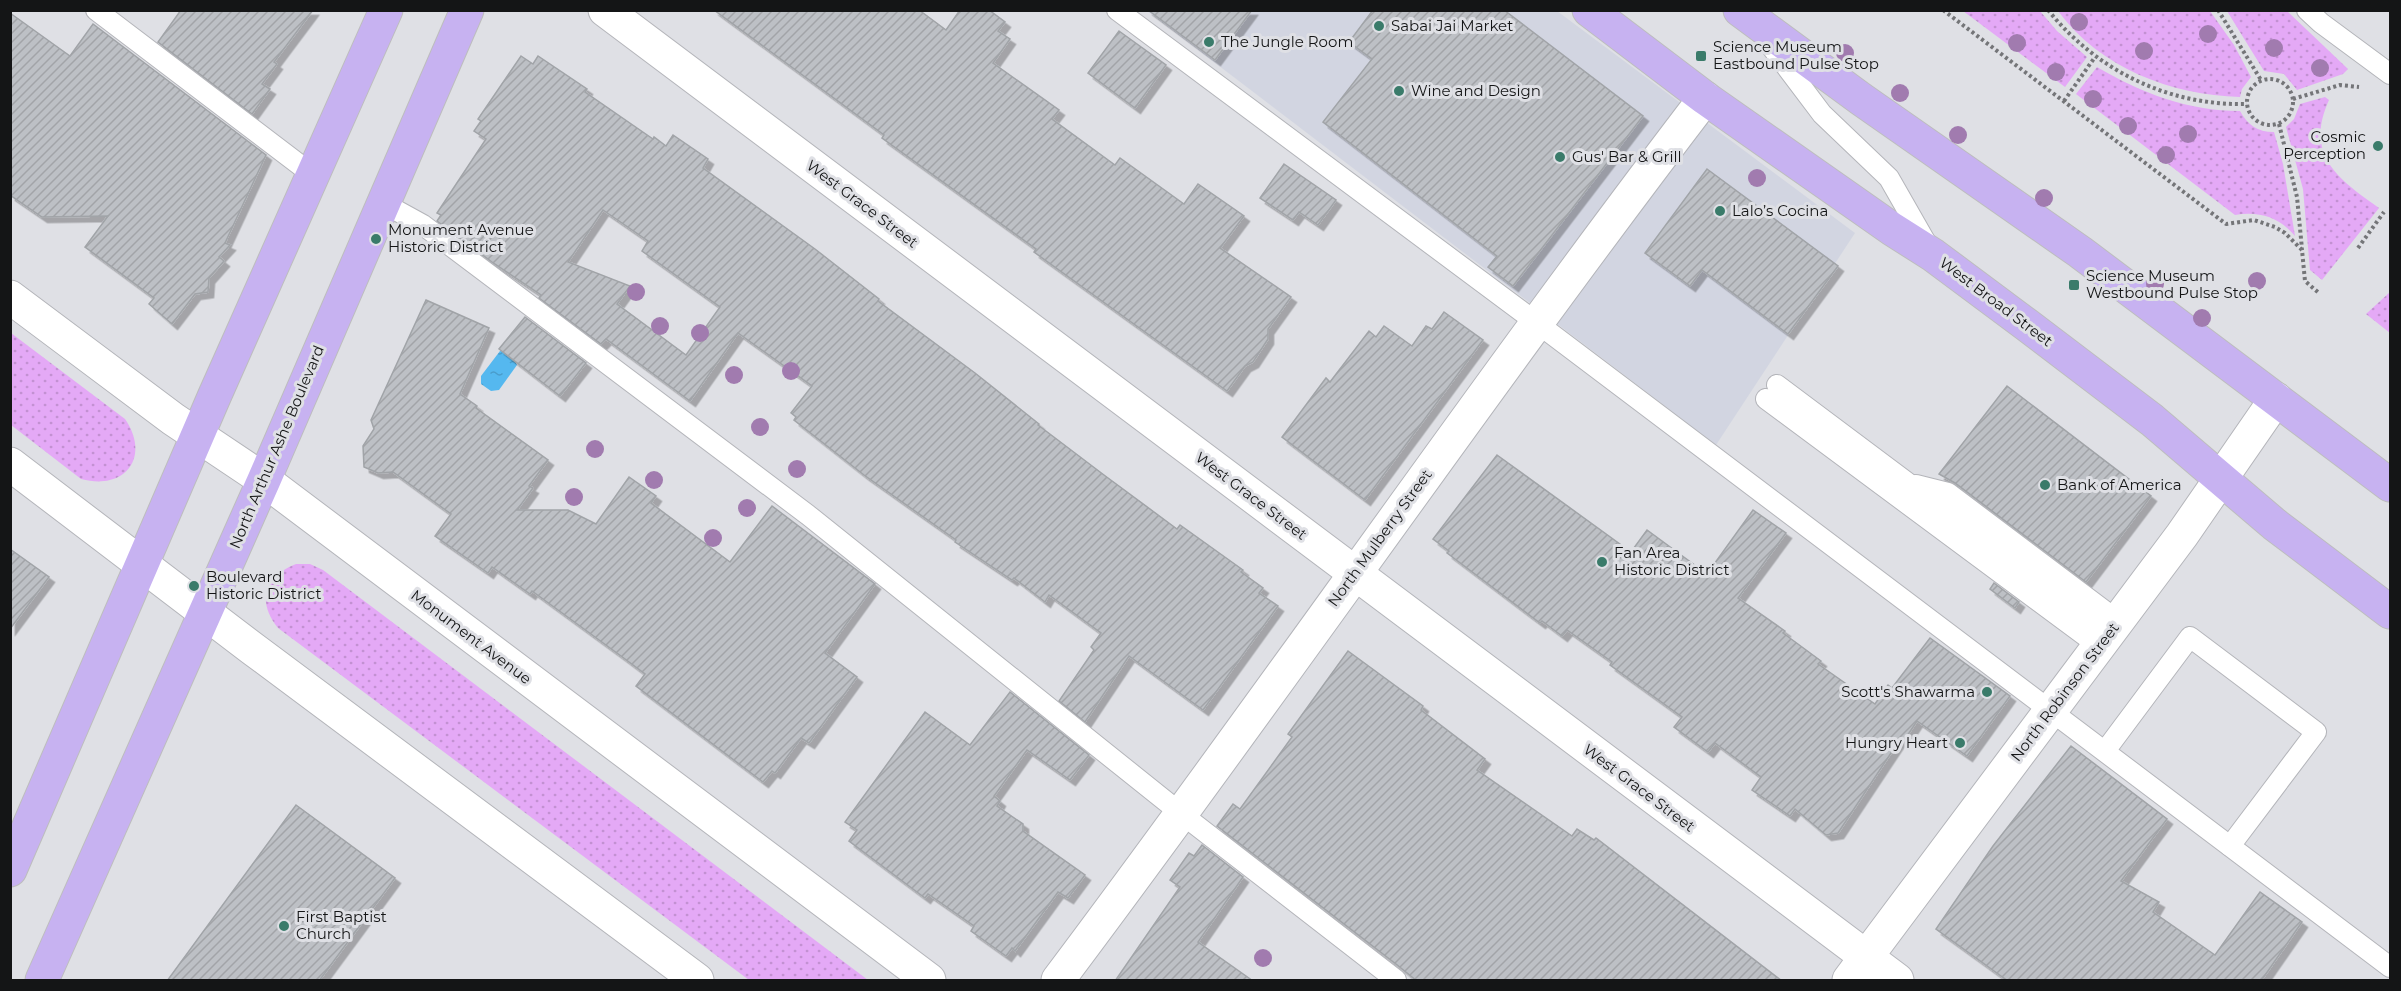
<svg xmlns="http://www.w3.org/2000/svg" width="2401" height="991" viewBox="0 0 2401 991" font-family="Montserrat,sans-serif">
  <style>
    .built { fill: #d2d5e1 }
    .grass { fill: url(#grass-dots) }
    .water { fill: url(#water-ripples) }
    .building { fill: url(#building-hatch); stroke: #a1a4a8; stroke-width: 1.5; fill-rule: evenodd; filter: url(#shadow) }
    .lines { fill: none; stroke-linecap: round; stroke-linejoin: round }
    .service-casing { stroke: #b4b5ba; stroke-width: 22 }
    .minor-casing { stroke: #b4b5ba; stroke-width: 35 }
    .tertiary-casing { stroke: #b4b5ba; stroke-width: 35 }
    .primary-casing { stroke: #bdbdbe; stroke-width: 35 }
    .path { stroke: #747578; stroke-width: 4; stroke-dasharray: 3 3; stroke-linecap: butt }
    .service { stroke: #fff; stroke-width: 20 }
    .minor { stroke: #fff; stroke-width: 33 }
    .tertiary { stroke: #fff; stroke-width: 33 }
    .primary { stroke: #c7b2f1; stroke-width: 33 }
    .tree { fill: #a17baf }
    .poi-dot { fill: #3a7b6a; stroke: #dfe0e5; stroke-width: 2 }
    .labels { text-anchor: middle; stroke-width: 6; stroke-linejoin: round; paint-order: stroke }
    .poi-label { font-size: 15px; fill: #141516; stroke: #dfe0e5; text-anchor: start }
    .street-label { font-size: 15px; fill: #141516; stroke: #dfe0e5 }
  </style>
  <defs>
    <pattern id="grass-dots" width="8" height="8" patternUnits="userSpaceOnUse" patternTransform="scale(1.5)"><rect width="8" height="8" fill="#e4a9f6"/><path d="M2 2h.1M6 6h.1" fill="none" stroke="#c391d2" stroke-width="1.8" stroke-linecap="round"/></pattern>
    <pattern id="water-ripples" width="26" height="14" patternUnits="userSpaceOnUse" patternTransform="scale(1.5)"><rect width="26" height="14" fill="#55b8ef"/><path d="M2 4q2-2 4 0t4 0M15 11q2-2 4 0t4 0" fill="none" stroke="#499dcc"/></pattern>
    <pattern id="building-hatch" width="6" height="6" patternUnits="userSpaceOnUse" patternTransform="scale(1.5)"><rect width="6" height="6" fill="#bdc0c5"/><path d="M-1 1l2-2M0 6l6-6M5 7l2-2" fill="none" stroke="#a2a4a8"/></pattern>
    <filter id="shadow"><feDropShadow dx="5.5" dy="5.5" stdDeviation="0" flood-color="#0004"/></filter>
  </defs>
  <rect width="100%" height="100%" fill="#dfe0e5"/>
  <path class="built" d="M1147,11H1557L1855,233L1716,445Z"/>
  <g class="grass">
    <path d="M1963,11H2040L2057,31L2087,57L2065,87Z"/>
    <path d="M2058,11H2210L2234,45L2251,77L2242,89L2240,97C2171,95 2100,68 2058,11Z"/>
    <path d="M2227,11H2287L2348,69L2343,74L2297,90L2284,74L2264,71Z"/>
    <path d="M2097,67C2141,93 2188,111 2240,111C2248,125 2257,132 2274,132L2283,164L2295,236C2279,217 2259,211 2235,215L2076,94Z"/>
    <path d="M2325,97L2329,100C2304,155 2338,179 2379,208L2322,280L2310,270L2303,189L2286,127L2294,119L2300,104Z"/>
    <path d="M2390,292V333L2366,314Z"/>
    <path d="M11,333L125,419C151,457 125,491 81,479L11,425Z"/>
    <path d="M296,564H310L323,570L868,980H749L278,628C256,601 265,576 296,564Z"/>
  </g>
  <path class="water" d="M500,351C508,352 514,358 517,365L499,390L491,391L481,384V376Z"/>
  <g class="building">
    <path d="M181,10H313L274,62L277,64L262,84L270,89L252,114L158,42Z"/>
    <path d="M714,10H919L946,30L960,10H989L1005,22L998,31L1010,39L993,63L1059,110L1052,119L1115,165L1120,158L1184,204L1198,184L1244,216L1220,248L1291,297L1268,329V339L1253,362L1245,366L1227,391L1034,252L1036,249L882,138L884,135Z"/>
    <path d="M1148,10H1252L1215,60Z"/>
    <path d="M1373,10H1504L1643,116L1513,286L1488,267L1497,256L1323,122L1372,59L1349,42Z"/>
    <path d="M10,13L70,56L93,24L266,155L225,243L230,245L219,257L224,261L209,278L208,292L195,294L172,324L149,304L154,298L85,247L108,216L42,217L10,195Z"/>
    <path d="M1119,31L1166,65L1135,108L1088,73Z"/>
    <path d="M521,56L533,64L538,56L587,89L585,92L653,139L654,137L666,146L673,135L708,159L703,168L815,249L879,299L878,301L975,373L1039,424L1038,425L1104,475L1177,529L1180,525L1243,570L1241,572L1263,588L1259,593L1278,606L1203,710L1129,656L1085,722L1059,701L1094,650L1091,647L1101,633L1049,595L1045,602L1014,578L1012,580L955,542L956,540L864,475L794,420L796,417L791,413L812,386L738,333L690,401L606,339L601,344L539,298L541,295L492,262L437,221L441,215L437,213L486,139L474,131L481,121L478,119ZM603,210L648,241L642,251L720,307L686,355L617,304L630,286L568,262Z"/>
    <path d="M1284,164L1336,200L1318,225L1299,212L1293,220L1260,198Z"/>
    <path d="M1707,169L1838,266L1788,334L1702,270L1690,286L1645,253Z"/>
    <path d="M426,300L489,328L460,394L477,406L476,408L548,460L529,486L533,488L517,510H568L596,524L629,477L656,496L651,503L730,562L772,506L875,584L825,653L857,677L809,743L801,738L775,773L772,771L763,782L636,686L645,674L621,656L532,591L530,594L492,567L488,573L435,536L451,514L393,472L378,473L364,467L363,446L374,429L371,420Z"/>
    <path d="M1444,312L1483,340L1365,500L1282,437L1326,378L1330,382L1369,331L1376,337L1384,326L1412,346L1426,326L1432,329Z"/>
    <path d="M525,317L586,363L560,396L499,349Z"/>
    <path d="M2007,386L2151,496L2086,582L1955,483L1939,474Z"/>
    <path d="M1497,455L1631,552L1647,530L1707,574L1753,510L1786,533L1738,598L1785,631L1783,633L1821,661L1818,664L1875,704L1888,685L1892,688L1930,638L2010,696L1967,756L1917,721L1905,739L1899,741L1838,833L1826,835L1795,809L1790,816L1752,790L1761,777L1715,743L1708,752L1674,727L1682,717L1610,665L1612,662L1567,630L1562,636L1542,621L1540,623L1447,553L1449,551L1433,539Z"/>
    <path d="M10,549L49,577L10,629Z"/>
    <path d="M1994,583L2019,602L2015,608L1990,589Z"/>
    <path d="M1348,651L1423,706L1421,710L1485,759L1477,770L1572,836L1577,829L1594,840L1596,838L1782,981H1417L1396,964L1217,826L1233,804L1240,809L1292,737L1288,734Z"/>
    <path d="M1010,692L1089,755L1070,780L1027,750L994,796L1000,801L997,806L1023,824V831L1085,875L1068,898L1058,892L1015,951L1012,948L1006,956L971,931L974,926L928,894L925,898L849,841L857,830L845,822L925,712L970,745Z"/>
    <path d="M2071,746L2167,819L2121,881L2159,902L2153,912L2215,955L2260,892L2302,922L2261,981H2008L1936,929L1993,846Z"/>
    <path d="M296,805L395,878L319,981H167Z"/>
    <path d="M1202,845L1243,877L1198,942L1253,981H1115L1180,887L1170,880L1189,853L1194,856Z"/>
  </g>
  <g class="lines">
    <defs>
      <g id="service">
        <path d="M96,10L313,175"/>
        <path d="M1117,10L1537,323L2390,967"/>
        <path d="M2307,10L2321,23L2390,74"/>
        <path d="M1767,41L1822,114L1889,178L1929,248"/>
        <path d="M383,203L423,225L808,515L1183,815L1396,980"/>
        <path d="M1777,385L2108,633"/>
        <path d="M1766,399L2099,646"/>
        <path d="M1916,485L1948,493L2118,621"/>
        <path d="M2105,751L2190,637L2316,732L2230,846"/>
      </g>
      <g id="minor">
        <path d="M605,10L1897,980"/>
        <path d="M1058,980C1277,689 1483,388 1705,98"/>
      </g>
      <g id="tertiary">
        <path d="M10,297L173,419L264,480L929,980"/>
        <path d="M10,464L253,649L697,980"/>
        <path d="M1849,980L2182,535L2276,399"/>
      </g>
      <g id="primary">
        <path d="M1589,10L1705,98L1892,229L1933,255L2027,325L2152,420L2274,524L2390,612"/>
        <path d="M1740,10L1861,99L2080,252L2390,485"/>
        <path d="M10,870L214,397L386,10"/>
        <path d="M42,980L264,480L467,10"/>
      </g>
    </defs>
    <use href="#service" class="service-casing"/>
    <use href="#minor" class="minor-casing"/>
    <use href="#tertiary" class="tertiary-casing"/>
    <use href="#primary" class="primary-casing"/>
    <g class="path">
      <path d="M1943,10L2226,224L2254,220L2275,227L2285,233L2302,250L2305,281L2320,294"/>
      <path d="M2048,10C2097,71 2169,106 2247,104"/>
      <path d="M2218,10L2261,80"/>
      <circle cx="2270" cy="102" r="23"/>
      <path d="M2293,99L2340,85L2359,87"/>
      <path d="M2064,101L2095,57"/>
      <path d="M2279,124L2297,197L2302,249"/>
      <path d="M2358,248L2384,212"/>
    </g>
    <use href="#service" class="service"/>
    <use href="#minor" class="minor"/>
    <use href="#tertiary" class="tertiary"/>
    <use href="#primary" class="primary"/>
  </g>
  <g class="tree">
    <circle cx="2079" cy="22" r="9"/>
    <circle cx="2208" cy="34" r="9"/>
    <circle cx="2017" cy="43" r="9"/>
    <circle cx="2274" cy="48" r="9"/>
    <circle cx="2144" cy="51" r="9"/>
    <circle cx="1845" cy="53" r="9"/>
    <circle cx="2320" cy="68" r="9"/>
    <circle cx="2056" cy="72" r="9"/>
    <circle cx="1900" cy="93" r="9"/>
    <circle cx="2093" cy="99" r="9"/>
    <circle cx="2128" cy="126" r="9"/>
    <circle cx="2188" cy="134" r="9"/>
    <circle cx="1958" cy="135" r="9"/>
    <circle cx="2166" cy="155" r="9"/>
    <circle cx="1757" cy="178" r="9"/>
    <circle cx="2044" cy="198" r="9"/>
    <circle cx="2257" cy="281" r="9"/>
    <circle cx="2155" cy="284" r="9"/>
    <circle cx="636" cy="292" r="9"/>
    <circle cx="2202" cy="318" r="9"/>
    <circle cx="660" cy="326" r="9"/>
    <circle cx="700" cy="333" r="9"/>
    <circle cx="791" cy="371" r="9"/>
    <circle cx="734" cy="375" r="9"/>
    <circle cx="760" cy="427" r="9"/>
    <circle cx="595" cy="449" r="9"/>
    <circle cx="797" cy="469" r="9"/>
    <circle cx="654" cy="480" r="9"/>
    <circle cx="574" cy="497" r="9"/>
    <circle cx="747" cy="508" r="9"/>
    <circle cx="713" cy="538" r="9"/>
    <circle cx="1263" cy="958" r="9"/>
  </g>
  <g class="poi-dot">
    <circle cx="1379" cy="26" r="6"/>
    <circle cx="1209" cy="42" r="6"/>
    <rect x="1695" y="50" width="12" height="12" rx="3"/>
    <circle cx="1399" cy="91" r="6"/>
    <circle cx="2378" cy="146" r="6"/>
    <circle cx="1560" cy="157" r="6"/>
    <circle cx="1720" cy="211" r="6"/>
    <circle cx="376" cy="239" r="6"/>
    <rect x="2068" y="279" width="12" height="12" rx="3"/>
    <circle cx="2045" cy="485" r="6"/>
    <circle cx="1602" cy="562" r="6"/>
    <circle cx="194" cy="586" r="6"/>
    <circle cx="1987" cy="692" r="6"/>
    <circle cx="1960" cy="743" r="6"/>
    <circle cx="284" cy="926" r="6"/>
  </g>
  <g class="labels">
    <g class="poi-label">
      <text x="1391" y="31">Sabai Jai Market</text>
      <text x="1221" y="47">The Jungle Room</text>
      <text x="1713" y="52">Science Museum<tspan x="1713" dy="17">Eastbound Pulse Stop</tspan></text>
      <text x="1411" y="96">Wine and Design</text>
      <text x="2366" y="142" text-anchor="end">Cosmic<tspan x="2366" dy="17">Perception</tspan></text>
      <text x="1572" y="162">Gus' Bar &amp; Grill</text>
      <text x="1732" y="216">Lalo’s Cocina</text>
      <text x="388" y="235">Monument Avenue<tspan x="388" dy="17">Historic District</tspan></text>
      <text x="2086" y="281">Science Museum<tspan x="2086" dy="17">Westbound Pulse Stop</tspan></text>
      <text x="2057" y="490">Bank of America</text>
      <text x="1614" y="558">Fan Area<tspan x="1614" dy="17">Historic District</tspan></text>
      <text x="206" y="582">Boulevard<tspan x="206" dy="17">Historic District</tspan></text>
      <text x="1975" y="697" text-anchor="end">Scott's Shawarma</text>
      <text x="1948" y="748" text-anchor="end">Hungry Heart</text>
      <text x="296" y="922">First Baptist<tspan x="296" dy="17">Church</tspan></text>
    </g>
    <g class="street-label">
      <text transform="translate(862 204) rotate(37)" y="5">West Grace Street</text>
      <text transform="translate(1996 302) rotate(37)" y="5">West Broad Street</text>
      <text transform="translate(277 447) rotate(-67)" y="5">North Arthur Ashe Boulevard</text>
      <text transform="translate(1251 496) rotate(37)" y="5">West Grace Street</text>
      <text transform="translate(1380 538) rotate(-54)" y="5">North Mulberry Street</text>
      <text transform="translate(471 637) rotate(37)" y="5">Monument Avenue</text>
      <text transform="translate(2065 692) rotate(-53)" y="5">North Robinson Street</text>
      <text transform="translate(1639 788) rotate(37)" y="5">West Grace Street</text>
    </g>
  </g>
  <rect width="2401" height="991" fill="none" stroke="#141516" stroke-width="24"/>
</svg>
